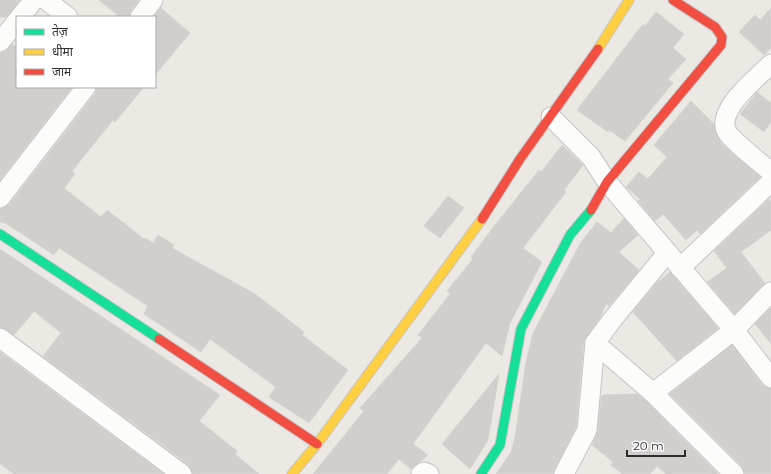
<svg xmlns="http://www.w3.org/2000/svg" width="771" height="474" viewBox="0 0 771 474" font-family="Montserrat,'Noto Sans Devanagari',sans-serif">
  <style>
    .building { fill: #d1cecb; stroke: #d7d4d0 }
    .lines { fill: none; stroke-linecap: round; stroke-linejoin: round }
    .street-casing { stroke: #c5c4c5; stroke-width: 21 }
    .fast-casing { stroke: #c5c4c5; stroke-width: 11 }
    .slow-casing { stroke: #c5c4c5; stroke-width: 11 }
    .jam-casing { stroke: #c5c4c5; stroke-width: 11 }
    .street { stroke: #fcfcfb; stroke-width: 19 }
    .fast { stroke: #16e098; stroke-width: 9 }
    .slow { stroke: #ffcf43; stroke-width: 9 }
    .jam { stroke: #f24e42; stroke-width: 9 }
  </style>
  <rect width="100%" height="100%" fill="#ece8e4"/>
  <g class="building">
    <path d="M0,0H20L6,17H0Z"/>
    <path d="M99,0H139L131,10L129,17H120Z"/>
    <path d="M161,8L190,33L155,75L154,17Z"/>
    <path d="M771,8V48L764,55L739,32L755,15L760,20Z"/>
    <path d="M656,12L684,34L673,48L686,59L668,79L673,83L625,141L609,130L608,132L577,110L643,24L645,26Z"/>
    <path d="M12,44L17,48V87H72L0,180V53L4,52Z"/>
    <path d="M97,87H144L115,122L113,120L72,171L75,174L64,188L101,217L107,210L144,239L145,238L153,243L158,235L174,245L172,248L255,294L304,332L302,335L348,370L309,423L269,397L276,387L210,339L201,352L144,314L148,306L105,278L59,248L54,255L7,224L0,222V209L9,205L95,94Z"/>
    <path d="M757,92L771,103V122L764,132L740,114Z"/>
    <path d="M691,101L714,124L715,131L721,143L760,177L700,234L697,230L686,240L663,214L655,221L638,201L640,199L626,187L639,172L648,179L667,157L654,145Z"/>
    <path d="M562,145L583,165L564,190L566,192L523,248L542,262L510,323L502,356L486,343L413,444L428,455L411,469L399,459L387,474H313L364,411L360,408L422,338L418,335L450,294L447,291L473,259L471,257L495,225L539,170L541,172Z"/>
    <path d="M448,196L464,208L440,238L424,226Z"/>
    <path d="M769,199L771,202V230L741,252L765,283L735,314L707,282L727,268L714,251Z"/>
    <path d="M624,218L638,235L619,252L639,270L609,306L606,304L601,316L584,341L576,427L553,474H496L511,452L515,437L526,362L533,333L581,242L597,222L611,233Z"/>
    <path d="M0,249L220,395L199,421L237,451L235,454L259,474H193L189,465L43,356L61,333L34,311L14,335L0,327Z"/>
    <path d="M670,272L718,328L677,361L633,312L655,285Z"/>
    <path d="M771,308V344L755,324Z"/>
    <path d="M732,345L762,385L771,389V474H745L742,466L670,394Z"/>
    <path d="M0,352L164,474H14L0,464Z"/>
    <path d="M499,374L488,440L470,469L442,444Z"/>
    <path d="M637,394L646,401L718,474H666L657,466L650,474H622L611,465L613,462L592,445L598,431L601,397L603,395Z"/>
  </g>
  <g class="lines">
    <defs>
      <g id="street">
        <path d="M46,0L68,17"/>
        <path d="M20,17L34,0"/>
        <path d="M140,17L153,0"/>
        <path d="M0,42L17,21"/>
        <path d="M771,64C757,78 711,113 729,135C741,148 757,160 771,172"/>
        <path d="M551,117L591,157L607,182L734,330L771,378"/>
        <path d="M0,198L86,87"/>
        <path d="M680,268L771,182"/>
        <path d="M0,338L182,474"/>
        <path d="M595,343L653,393L734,474"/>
        <path d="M653,393L734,330L771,292"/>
        <path d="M421,474L424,472L429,474"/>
        <path d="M564,474L587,430L595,343L612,320L667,253"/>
      </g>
      <g id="fast">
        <path d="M0,234L159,339"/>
        <path d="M481,474L500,445L521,329L570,235L591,210"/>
      </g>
      <g id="slow">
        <path d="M598,49L629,0"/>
        <path d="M292,474L317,444L482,219"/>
      </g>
      <g id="jam">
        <path d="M591,210L607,182L721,45L722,37L715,27L673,0"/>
        <path d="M482,219L520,159L598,49"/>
        <path d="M159,339L317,444"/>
      </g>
    </defs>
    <use href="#street" class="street-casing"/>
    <use href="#fast" class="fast-casing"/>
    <use href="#slow" class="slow-casing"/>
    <use href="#jam" class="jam-casing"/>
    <use href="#street" class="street"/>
    <use href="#fast" class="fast"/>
    <use href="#slow" class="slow"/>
    <use href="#jam" class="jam"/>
  </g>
  <rect x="16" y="16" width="140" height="72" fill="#ffffff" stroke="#ababab"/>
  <rect x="24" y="29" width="20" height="6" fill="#16e098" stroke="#ababab"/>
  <text x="52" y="36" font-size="12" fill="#2e2e2e">तेज़</text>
  <rect x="24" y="49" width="20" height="6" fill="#ffcf43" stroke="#ababab"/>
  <text x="52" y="56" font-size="12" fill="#2e2e2e">धीमा</text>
  <rect x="24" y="69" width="20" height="6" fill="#f24e42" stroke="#ababab"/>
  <text x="52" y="76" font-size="12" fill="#2e2e2e">जाम</text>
  <path d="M627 450v6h58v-6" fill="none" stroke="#2e2e2e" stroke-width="2"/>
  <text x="633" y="450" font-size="12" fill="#2e2e2e" stroke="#ffffff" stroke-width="3" paint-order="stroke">20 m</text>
</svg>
